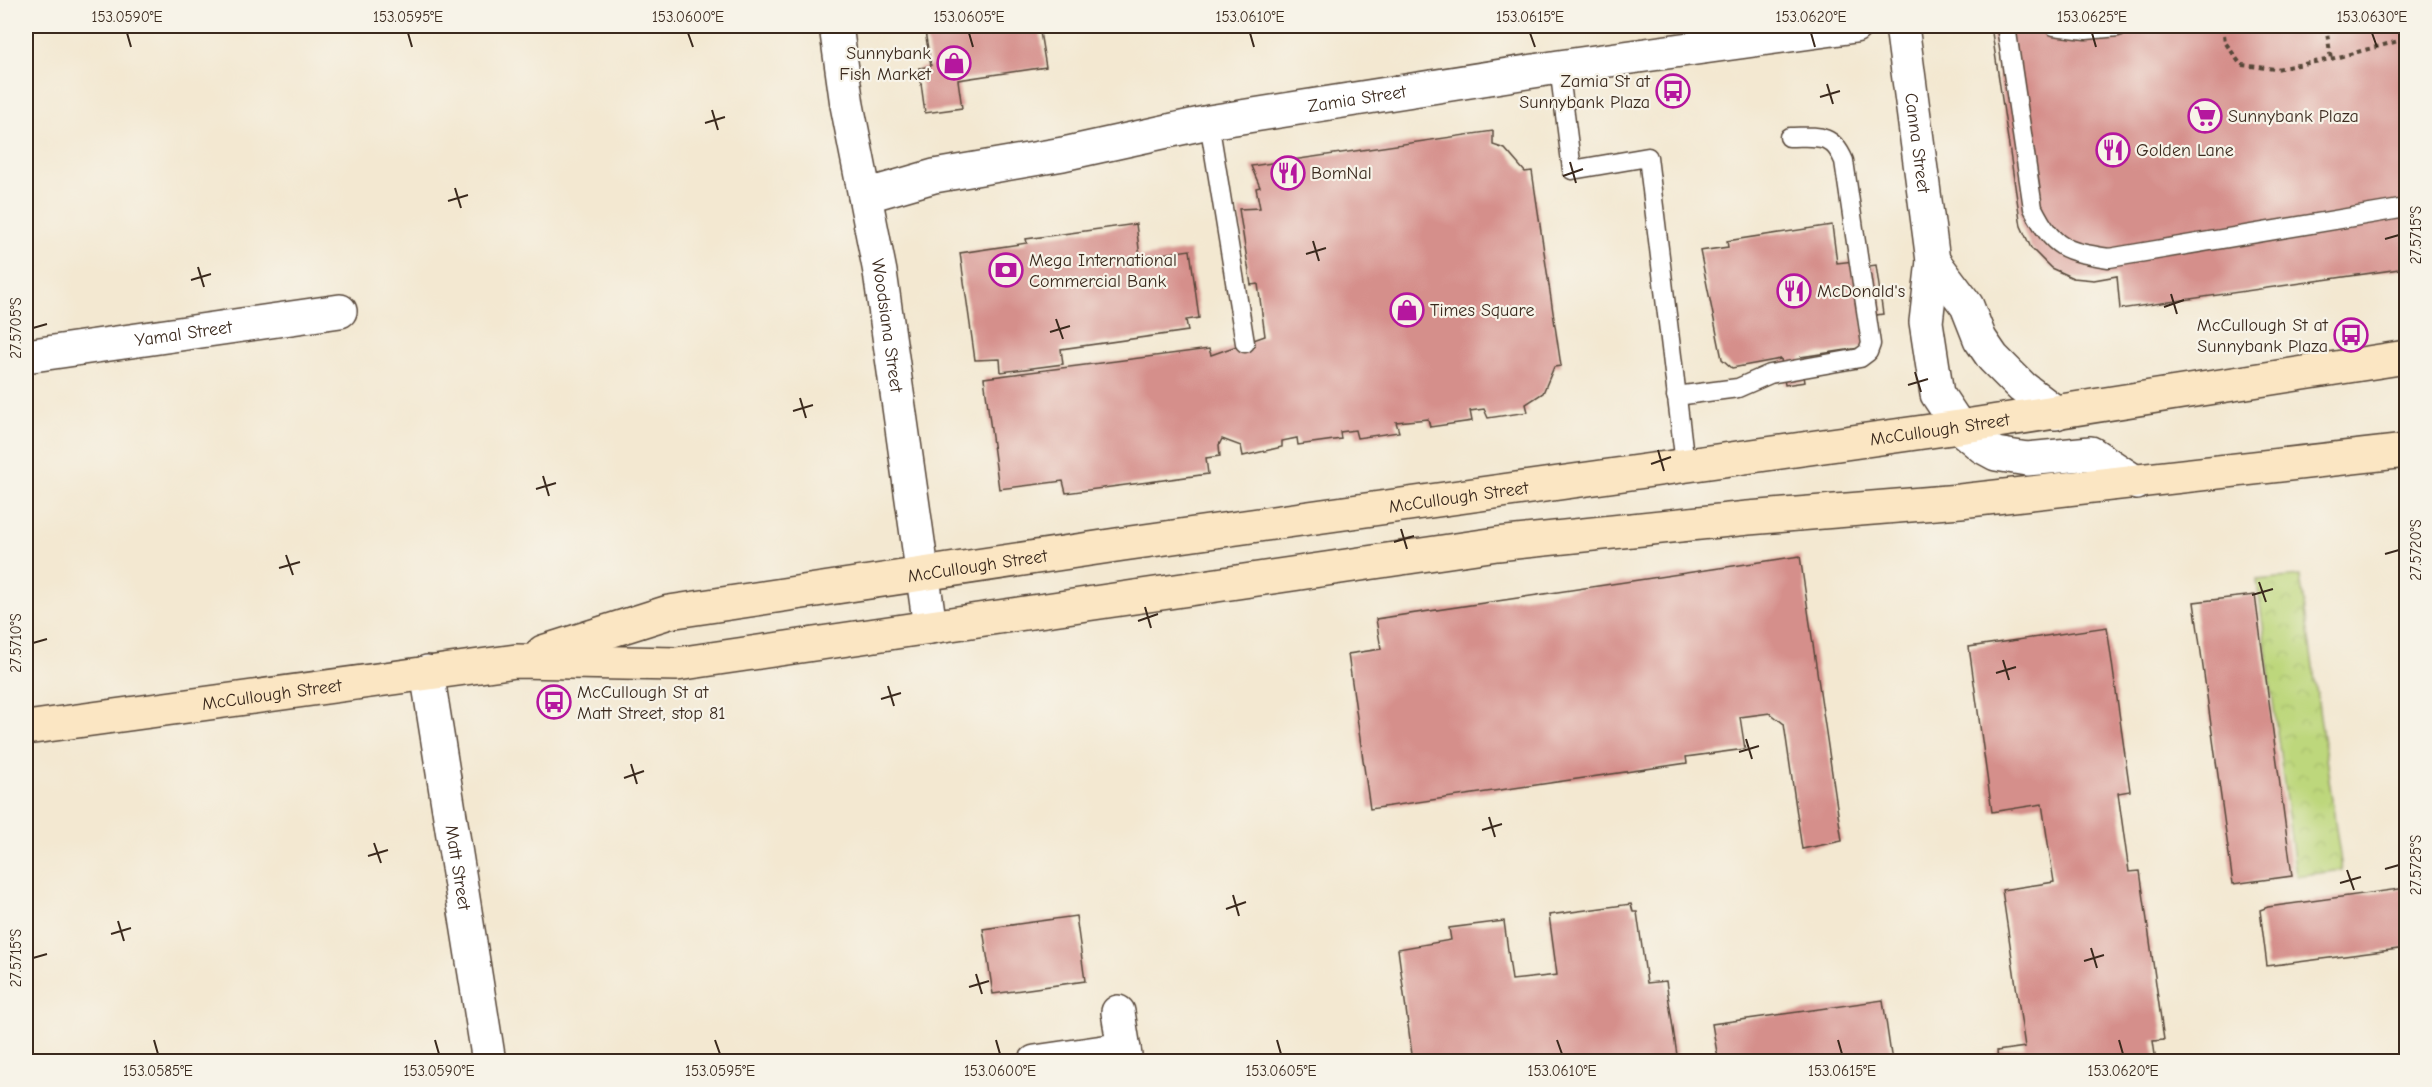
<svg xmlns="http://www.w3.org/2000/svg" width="2432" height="1087" viewBox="0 0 2432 1087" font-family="'Comic Neue',sans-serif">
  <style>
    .park { fill: url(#park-crowns); stroke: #7c804d; stroke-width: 1.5 }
    .building { fill: #d58f8b }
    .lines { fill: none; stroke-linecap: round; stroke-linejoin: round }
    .service-casing { stroke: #574639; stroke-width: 21 }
    .minor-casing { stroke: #574639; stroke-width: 36 }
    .secondary-casing { stroke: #574639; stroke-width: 36 }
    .path { stroke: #574639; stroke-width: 4; stroke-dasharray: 4.5 4.5; stroke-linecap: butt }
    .service { stroke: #fff; stroke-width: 18 }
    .minor { stroke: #fff; stroke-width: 33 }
    .secondary { stroke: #fbe6c3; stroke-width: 33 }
    .ticks { fill: none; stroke: #3b2a1e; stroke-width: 2 }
    .labels { text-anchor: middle; stroke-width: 4.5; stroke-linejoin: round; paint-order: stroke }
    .poi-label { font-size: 18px; fill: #3b2a1e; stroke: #f7f3e8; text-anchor: start }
    .street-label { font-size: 18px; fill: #3b2a1e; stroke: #f7f3e8 }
    .neatline { fill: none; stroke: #3b2a1e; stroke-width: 2 }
    .ticks-label { font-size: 15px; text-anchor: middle; fill: #3b2a1e }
  </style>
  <defs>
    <pattern id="park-crowns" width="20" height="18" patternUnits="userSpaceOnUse" patternTransform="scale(1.5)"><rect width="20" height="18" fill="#bdd77c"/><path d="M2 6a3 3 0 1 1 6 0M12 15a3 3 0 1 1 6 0" fill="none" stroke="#a3b96b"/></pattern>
  </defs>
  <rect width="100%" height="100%" fill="#f7f3e8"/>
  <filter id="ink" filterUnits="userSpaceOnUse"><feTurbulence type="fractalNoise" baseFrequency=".0167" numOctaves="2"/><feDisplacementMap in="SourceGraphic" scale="12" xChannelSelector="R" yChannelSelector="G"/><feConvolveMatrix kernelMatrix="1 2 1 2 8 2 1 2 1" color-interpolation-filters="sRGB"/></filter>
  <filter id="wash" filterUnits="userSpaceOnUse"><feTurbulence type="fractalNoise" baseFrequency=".008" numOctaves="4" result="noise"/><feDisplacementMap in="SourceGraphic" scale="24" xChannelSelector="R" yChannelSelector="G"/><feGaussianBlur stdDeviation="1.35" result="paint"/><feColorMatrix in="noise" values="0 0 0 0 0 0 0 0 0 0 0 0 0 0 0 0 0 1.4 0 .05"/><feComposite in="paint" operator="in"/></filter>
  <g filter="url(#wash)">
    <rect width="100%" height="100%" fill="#f3e8d1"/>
    <path class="park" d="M2300,576L2342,870L2296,876L2257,580Z"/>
    <g id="blocks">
      <g class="building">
        <path d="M924,26H1039L1046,67L958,80L962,108L925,113L919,68L931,66Z"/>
        <path d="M1991,26H2406V268L2120,309L2117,276L2094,280L2073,278L2051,268L2031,248L2021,226Z"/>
        <path d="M1493,131V145L1505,149L1525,172L1532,171L1561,366L1554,367L1543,393L1526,404L1528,412L1488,418L1484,409L1470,411L1472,421L1430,427L1428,419L1396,422L1399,432L1357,438L1355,430L1340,432L1341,439L1298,445L1297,438L1282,441V447L1243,456L1241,446L1222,439L1219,445L1220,456L1206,458L1208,474L1066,493L1063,481L999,489L984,378L1209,349L1211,355L1265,336L1258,284L1251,285L1239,209L1260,208L1256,188L1260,187L1251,166Z"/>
        <path d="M1136,224L1140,257L1190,250L1199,318L1186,320L1188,331L1061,349L1063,364L1001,372L1000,359L975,360L960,253L1027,243L1026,239Z"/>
        <path d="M1832,225L1837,263L1854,261L1855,268L1876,265L1883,314L1862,317L1866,347L1801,357L1805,382L1785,385L1781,359L1732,368L1722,359L1700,251L1728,247L1727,241Z"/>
        <path d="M1800,556L1842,841L1802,849L1784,724L1770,713L1740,717L1745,749L1686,757L1687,763L1370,809L1348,654L1381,649L1376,619Z"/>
        <path d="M2255,595L2292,876L2233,884L2194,602Z"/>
        <path d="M2107,627L2130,791L2118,793L2129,872L2140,871L2164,1040L2153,1041L2156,1062H1998L1997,1051L2025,1047L2002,890L2054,882L2042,804L1992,812L1969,647Z"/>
        <path d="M2406,888V948L2267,966L2260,910L2268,907Z"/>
        <path d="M1631,904L1633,912H1637L1647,983L1666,981L1678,1062H1413L1398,949L1451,940L1449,928L1504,921L1512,980L1557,975L1549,915Z"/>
        <path d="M1076,916L1085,981L993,994L983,929Z"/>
        <path d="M1883,1000L1892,1062H1704L1718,1058L1712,1024Z"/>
      </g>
    </g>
  </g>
  <g filter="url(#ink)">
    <use href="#blocks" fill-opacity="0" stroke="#574639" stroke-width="1.5"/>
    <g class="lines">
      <defs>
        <g id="service">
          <path d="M2006,26L2033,208C2054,249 2064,251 2109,258L2406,208"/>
          <path d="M2054,26L2086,30L2118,27"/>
          <path d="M1559,67L1572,170L1648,157L1685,464"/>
          <path d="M1209,122L1245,343"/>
          <path d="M1676,396L1738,388L1770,374L1860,358L1868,352L1871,344L1844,161C1832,132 1816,137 1789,137"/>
        </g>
        <g id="minor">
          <path id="s1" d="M836,26L847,105L880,272L930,627"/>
          <path id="s2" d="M1902,26L1933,261L1926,322L1937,394L1959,427L1983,447L1996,454L2027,459L2091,453L2137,483"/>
          <path id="s3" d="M865,196L934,176L1063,154L1209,122L1559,67L1855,26"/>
          <path d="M1933,261L1967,306L1980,339L1993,358L2022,387L2056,413"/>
          <path id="s4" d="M26,356L340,311"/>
          <path id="s5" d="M427,672L489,1062"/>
          <path d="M1118,1012L1126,1062"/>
          <path d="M1035,1062L1124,1049"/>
        </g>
        <g id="secondary">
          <path id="s6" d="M543,652L669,612L1123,544L1959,427L2406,357"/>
          <path id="s7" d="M26,728L516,661L677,664L1497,544L1748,518L1960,501L2406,451"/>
        </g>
      </defs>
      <use href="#service" class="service-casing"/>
      <use href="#minor" class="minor-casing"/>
      <use href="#secondary" class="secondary-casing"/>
      <g class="path">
        <path d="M2223,26L2225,42L2241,65L2276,69L2331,59L2406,39"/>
        <path d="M2326,26L2331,59"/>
        <path d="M2401,26L2403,40"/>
      </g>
      <use href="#service" class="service"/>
      <use href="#minor" class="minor"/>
      <use href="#secondary" class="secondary"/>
    </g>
  </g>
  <path class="ticks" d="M127,33L131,47M408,33L412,47M688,33L693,47M969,33L973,47M1250,33L1254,47M1530,33L1535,47M1811,33L1815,47M2092,33L2096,47M2372,33L2377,47M1827,84L1833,104M1820,97L1840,91M712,110L718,130M705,123L725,117M1570,162L1576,183M1563,176L1583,169M455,188L461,208M448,201L468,195M2385,239L2399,235M1313,241L1319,261M1306,254L1326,248M198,267L204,287M191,280L211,274M2171,294L2177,314M2164,307L2184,300M1056,319L1063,339M33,328L47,324M1050,332L1070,326M1915,372L1921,392M1908,385L1928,379M800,398L806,418M793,411L813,405M1658,450L1664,471M1651,464L1671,457M543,476L549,496M536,489L556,483M1401,529L1407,549M1394,542L1414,536M2385,554L2399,550M286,555L293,575M279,568L300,562M2259,582L2266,602M2252,595L2273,589M1145,607L1151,628M1138,621L1158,614M33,643L47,639M2003,660L2009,680M1996,673L2016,667M888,686L894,706M881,699L901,693M1746,739L1752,759M1739,752L1759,746M631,764L637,784M624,778L644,771M1489,817L1495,837M1482,830L1502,824M374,843L381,863M368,856L388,850M2385,869L2399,865M2347,870L2354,890M2340,883L2361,877M1233,895L1239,916M1226,909L1246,902M118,921L124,941M111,934L131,928M2091,948L2097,968M33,958L47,954M2084,961L2104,955M976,974L982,994M969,987L989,981M154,1040L158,1054M435,1040L439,1054M715,1040L720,1054M996,1040L1000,1054M1277,1040L1281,1054M1557,1040L1562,1054M1838,1040L1842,1054M2119,1040L2123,1054"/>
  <defs>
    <symbol id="shop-ring" viewBox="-11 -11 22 22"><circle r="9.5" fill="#f7f3e8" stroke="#b5179e" stroke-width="1.5"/><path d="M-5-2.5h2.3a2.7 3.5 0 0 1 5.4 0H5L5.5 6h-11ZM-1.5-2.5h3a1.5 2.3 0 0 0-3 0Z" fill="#b5179e"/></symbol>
    <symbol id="bus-ring" viewBox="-11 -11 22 22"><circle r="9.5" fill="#f7f3e8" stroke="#b5179e" stroke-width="1.5"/><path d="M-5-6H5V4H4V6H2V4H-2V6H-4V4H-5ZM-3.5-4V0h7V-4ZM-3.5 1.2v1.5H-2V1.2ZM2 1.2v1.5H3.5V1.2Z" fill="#b5179e"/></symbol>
    <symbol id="supermarket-ring" viewBox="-11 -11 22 22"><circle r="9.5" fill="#f7f3e8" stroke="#b5179e" stroke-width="1.5"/><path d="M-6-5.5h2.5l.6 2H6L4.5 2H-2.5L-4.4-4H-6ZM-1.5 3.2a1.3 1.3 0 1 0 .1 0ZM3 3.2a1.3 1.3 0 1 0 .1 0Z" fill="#b5179e"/></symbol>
    <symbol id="restaurant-ring" viewBox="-11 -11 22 22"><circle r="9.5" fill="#f7f3e8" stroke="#b5179e" stroke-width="1.5"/><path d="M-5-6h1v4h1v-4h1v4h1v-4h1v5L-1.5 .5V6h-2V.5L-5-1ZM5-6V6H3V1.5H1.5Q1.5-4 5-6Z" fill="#b5179e"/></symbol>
    <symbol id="bank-ring" viewBox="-11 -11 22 22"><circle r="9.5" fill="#f7f3e8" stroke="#b5179e" stroke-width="1.5"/><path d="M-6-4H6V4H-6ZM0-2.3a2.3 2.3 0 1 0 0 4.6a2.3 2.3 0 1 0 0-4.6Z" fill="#b5179e"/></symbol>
  </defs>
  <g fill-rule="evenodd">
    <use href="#shop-ring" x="935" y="44" width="38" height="38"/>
    <use href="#bus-ring" x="1654" y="72" width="38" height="38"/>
    <use href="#supermarket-ring" x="2186" y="97" width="38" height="38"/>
    <use href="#restaurant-ring" x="2094" y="131" width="38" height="38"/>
    <use href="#restaurant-ring" x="1269" y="154" width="38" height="38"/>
    <use href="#bank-ring" x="987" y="251" width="38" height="38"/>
    <use href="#restaurant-ring" x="1775" y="272" width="38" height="38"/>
    <use href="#shop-ring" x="1388" y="291" width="38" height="38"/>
    <use href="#bus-ring" x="2332" y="316" width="38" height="38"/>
    <use href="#bus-ring" x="535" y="683" width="38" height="38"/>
  </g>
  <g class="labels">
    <g class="poi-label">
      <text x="931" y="59" text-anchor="end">Sunnybank<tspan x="931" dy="21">Fish Market</tspan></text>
      <text x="1650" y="87" text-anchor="end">Zamia St at<tspan x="1650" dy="21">Sunnybank Plaza</tspan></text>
      <text x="2228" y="122">Sunnybank Plaza</text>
      <text x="2136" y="156">Golden Lane</text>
      <text x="1311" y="179">BomNal</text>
      <text x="1029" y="266">Mega International<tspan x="1029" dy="21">Commercial Bank</tspan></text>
      <text x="1817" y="297">McDonald's</text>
      <text x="1430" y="316">Times Square</text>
      <text x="2328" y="331" text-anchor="end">McCullough St at<tspan x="2328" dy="21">Sunnybank Plaza</tspan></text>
      <text x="577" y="698">McCullough St at<tspan x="577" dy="21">Matt Street, stop 81</tspan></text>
    </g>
    <g class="street-label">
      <text dy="6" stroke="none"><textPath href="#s3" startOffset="502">Zamia Street</textPath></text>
      <text dy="6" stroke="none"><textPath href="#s2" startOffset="118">Canna Street</textPath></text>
      <text dy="6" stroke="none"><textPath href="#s1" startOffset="304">Woodsiana Street</textPath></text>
      <text dy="6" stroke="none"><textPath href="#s4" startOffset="159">Yamal Street</textPath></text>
      <text dy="6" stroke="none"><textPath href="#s6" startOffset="1416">McCullough Street</textPath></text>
      <text dy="6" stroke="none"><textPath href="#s6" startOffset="930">McCullough Street</textPath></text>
      <text dy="6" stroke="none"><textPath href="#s6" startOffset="444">McCullough Street</textPath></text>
      <text dy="6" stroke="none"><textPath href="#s7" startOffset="248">McCullough Street</textPath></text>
      <text dy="6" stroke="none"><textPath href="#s5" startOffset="198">Matt Street</textPath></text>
    </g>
  </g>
  <rect width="2432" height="1087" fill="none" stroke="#f7f3e8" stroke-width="66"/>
  <rect x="33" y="33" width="2366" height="1021" class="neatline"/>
  <g class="ticks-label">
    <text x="127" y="22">153.0590°E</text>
    <text x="408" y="22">153.0595°E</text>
    <text x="688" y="22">153.0600°E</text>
    <text x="969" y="22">153.0605°E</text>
    <text x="1250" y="22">153.0610°E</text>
    <text x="1530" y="22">153.0615°E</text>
    <text x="1811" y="22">153.0620°E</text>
    <text x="2092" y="22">153.0625°E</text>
    <text x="2372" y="22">153.0630°E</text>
    <text transform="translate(2416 235) rotate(-90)" y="5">27.5715°S</text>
    <text transform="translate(16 328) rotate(-90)" y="5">27.5705°S</text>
    <text transform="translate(2416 550) rotate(-90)" y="5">27.5720°S</text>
    <text transform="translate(16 643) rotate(-90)" y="5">27.5710°S</text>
    <text transform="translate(2416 865) rotate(-90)" y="5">27.5725°S</text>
    <text transform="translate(16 958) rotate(-90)" y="5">27.5715°S</text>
    <text x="158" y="1076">153.0585°E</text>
    <text x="439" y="1076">153.0590°E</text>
    <text x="720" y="1076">153.0595°E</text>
    <text x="1000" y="1076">153.0600°E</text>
    <text x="1281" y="1076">153.0605°E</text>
    <text x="1562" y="1076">153.0610°E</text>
    <text x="1842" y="1076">153.0615°E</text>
    <text x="2123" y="1076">153.0620°E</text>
  </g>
</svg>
